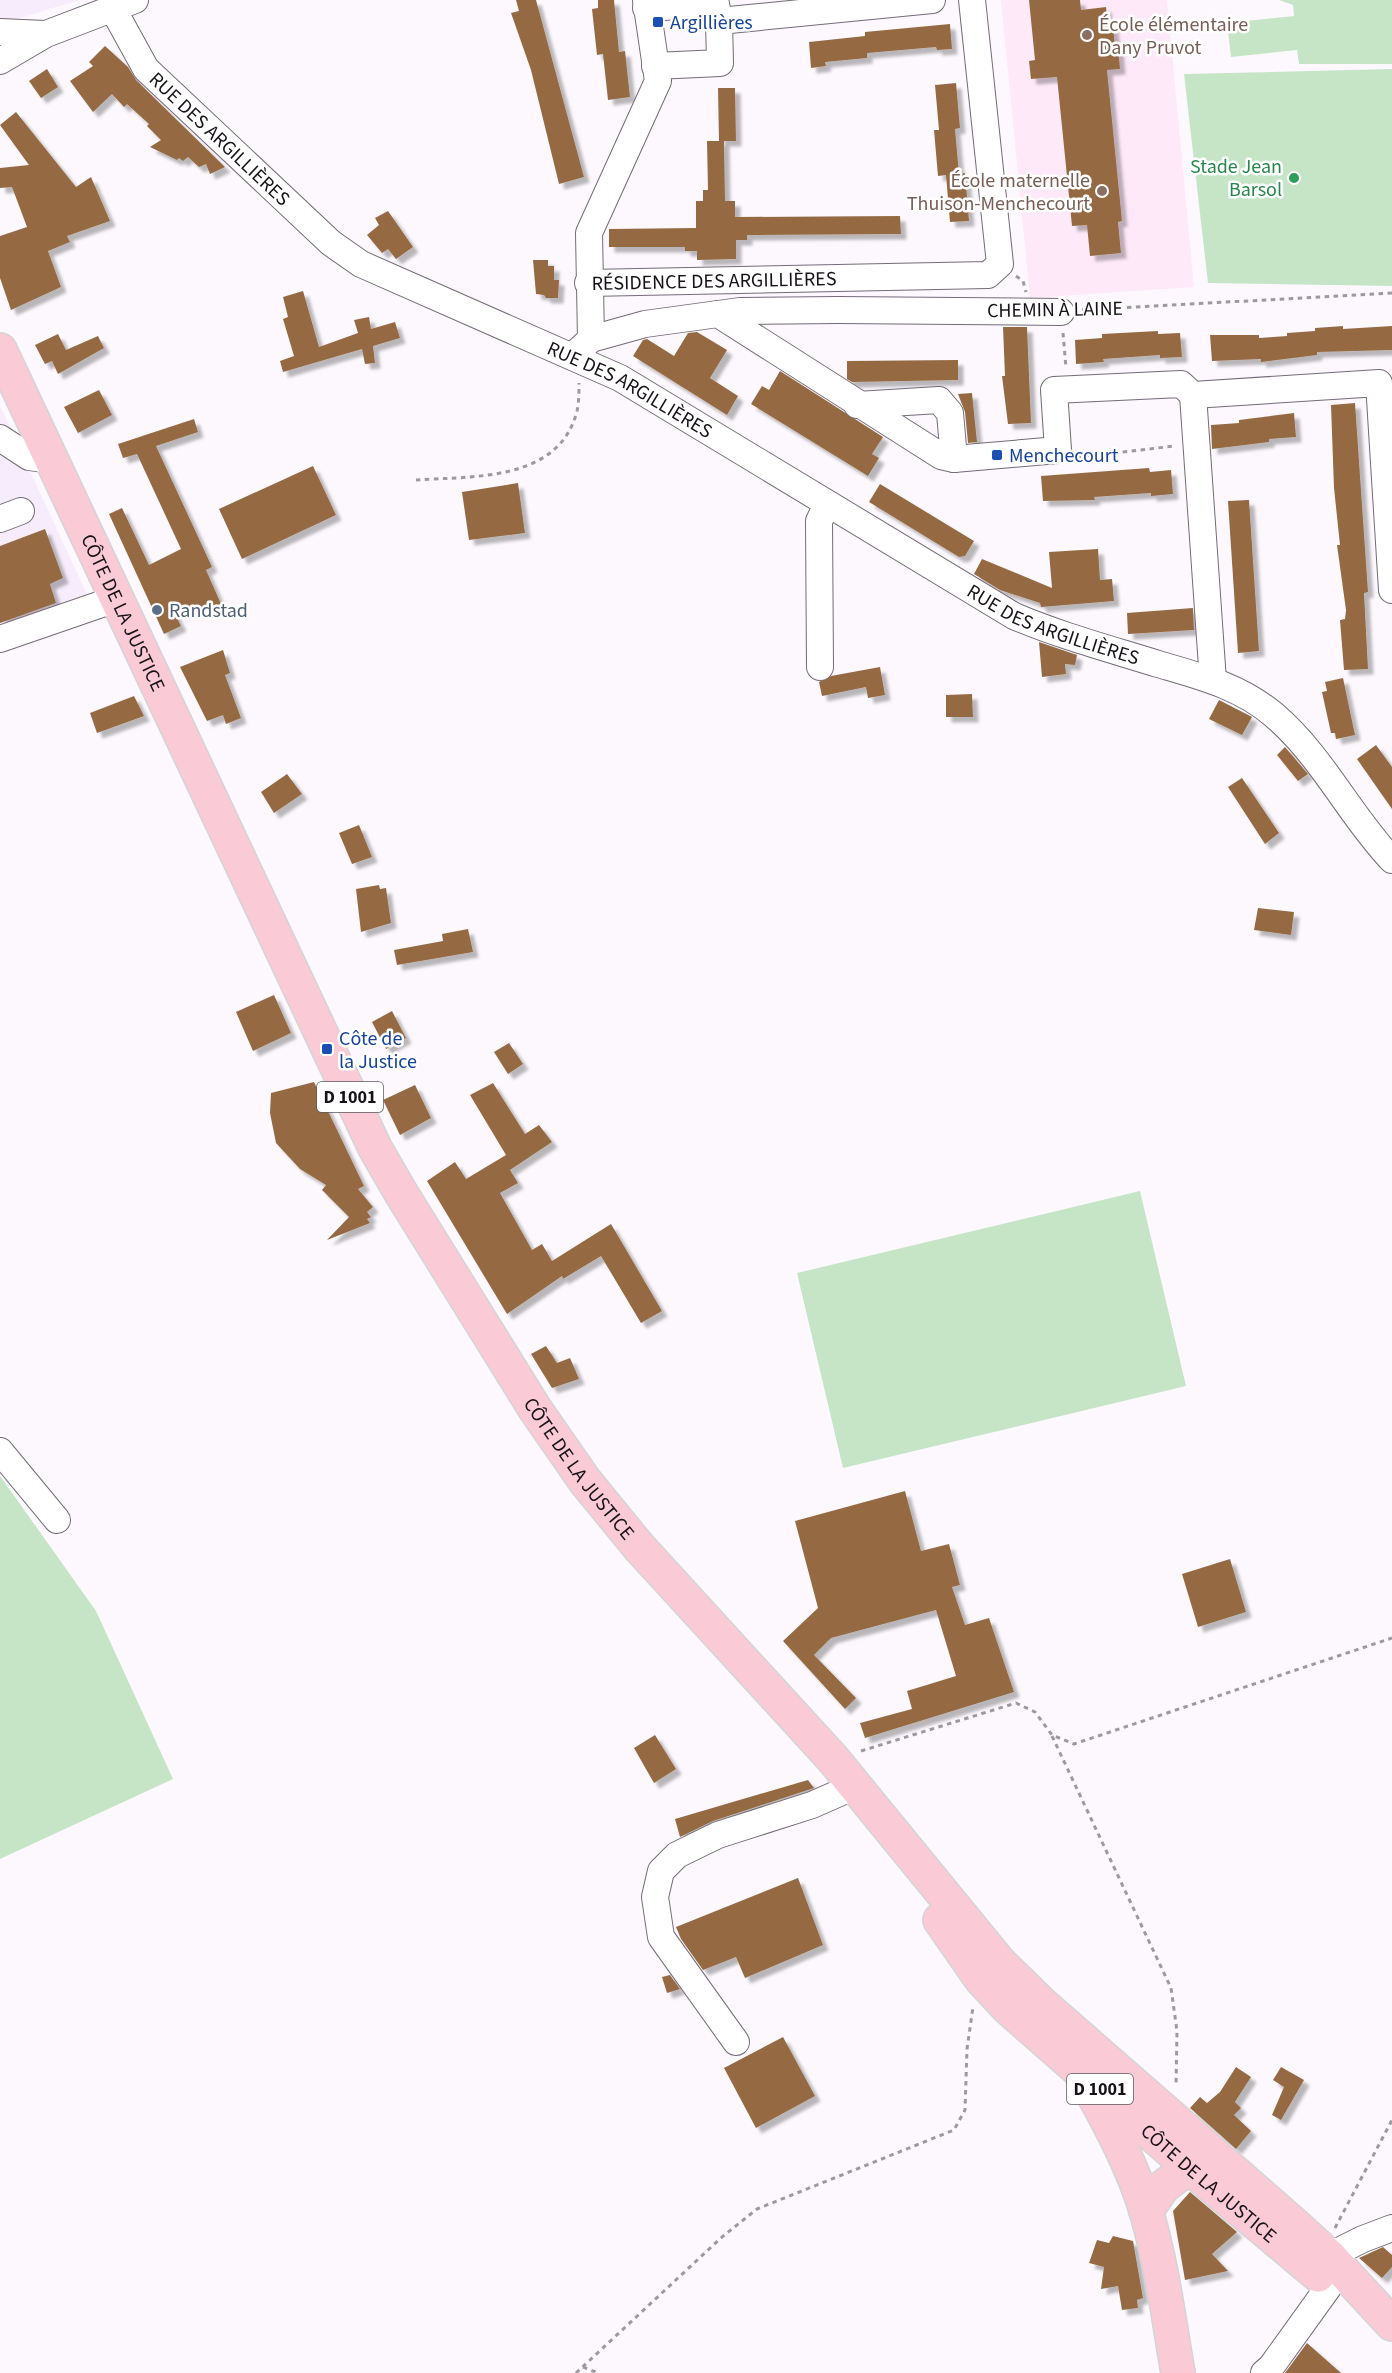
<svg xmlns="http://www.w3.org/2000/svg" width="1392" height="2373" viewBox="0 0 1392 2373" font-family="'Source Sans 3',sans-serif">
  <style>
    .built { fill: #f7ecfc }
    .education { fill: #fee9f8 }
    .green { fill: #c6e5c7 }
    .building { fill: #956b43; filter: url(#shadow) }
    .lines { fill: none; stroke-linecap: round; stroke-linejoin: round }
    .minor-casing { stroke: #746b77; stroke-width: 28 }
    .major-casing { stroke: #d5d4d5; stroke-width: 36 }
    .path { stroke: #9d999f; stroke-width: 3; stroke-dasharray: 4.5 4.5; stroke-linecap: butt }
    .minor { stroke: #fff; stroke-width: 26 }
    .major { stroke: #facad7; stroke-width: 33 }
    .transit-dot { fill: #1a4fb4; stroke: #fff; stroke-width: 2 }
    .education-dot { fill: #8d6e63; stroke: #fff; stroke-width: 2 }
    .leisure-dot { fill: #2e9e5b; stroke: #fff; stroke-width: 2 }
    .service-dot { fill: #5c6f8a; stroke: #fff; stroke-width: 2 }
    .labels { text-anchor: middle; stroke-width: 5; stroke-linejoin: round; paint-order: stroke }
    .shield { fill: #fff; stroke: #5c595d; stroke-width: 1.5 }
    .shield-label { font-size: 18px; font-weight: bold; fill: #161217 }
    .transit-label { font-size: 20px; fill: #164399; stroke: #fff; text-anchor: start }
    .education-label { font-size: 20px; fill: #785e54; stroke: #fff; text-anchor: start }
    .street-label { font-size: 20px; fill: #161217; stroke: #fff }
    .leisure-label { font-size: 20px; fill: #27864d; stroke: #fff; text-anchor: end }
    .service-label { font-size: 20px; fill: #4e5e75; stroke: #fff; text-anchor: start }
  </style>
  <defs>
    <filter id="shadow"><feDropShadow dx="5.5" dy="5.5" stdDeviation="1.5" flood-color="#0004"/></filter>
  </defs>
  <rect width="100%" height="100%" fill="#fcf8fe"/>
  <g class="built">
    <path d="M0,0H80L6,22L0,17Z"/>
    <path d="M0,406L95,612L0,648Z"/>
  </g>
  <path class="education" d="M1001,0H1167L1194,287L1030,298Z"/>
  <g class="green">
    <path d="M1279,0H1392V64H1299L1297,50L1231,57L1227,23L1294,16L1293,5Z"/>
    <path d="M1392,69V286L1208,283L1184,74Z"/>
    <path d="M1140,1191L1186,1386L843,1468L797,1273Z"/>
    <path d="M0,1476L96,1611L173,1779L0,1859Z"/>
  </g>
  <g class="building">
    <path d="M516,0H536L584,177L559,184L531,70L511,13L519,11Z"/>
    <path d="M598,0H614L619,52L625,51L630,97L608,100L603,54L597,55L592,9L598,8Z"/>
    <path d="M1029,0H1080L1081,10L1106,7L1108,27L1113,26L1115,47L1118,46L1120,69L1107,70L1122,221L1118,222L1121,253L1090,256L1087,225L1072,226L1057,77L1031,79L1029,61L1035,60Z"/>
    <path d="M950,24L952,49L937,50L936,47L867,53V58L825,62L826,66L811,68L809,42L865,36V32Z"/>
    <path d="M105,46L128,67L136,80L225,167L210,174L206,164L199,167L188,157L183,161L179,158L177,160L150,147L161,140L147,126L149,124L127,104L124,107L112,94L93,112L70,81L93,66L89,62Z"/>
    <path d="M47,69L58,87L41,98L29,81Z"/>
    <path d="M956,83L960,128L955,129L959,174L965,173L969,221L950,222L946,175L938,176L934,130H939L935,85Z"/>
    <path d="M718,88H735L736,141H719Z"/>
    <path d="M16,112L76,187L91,177L110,221L67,236L70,242L48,251L61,287L11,310L0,278V236L27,227L12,187L0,188V168L29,165L0,125Z"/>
    <path d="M707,141H724L725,201H735V217L900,216L901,234L747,235V240H736V259L697,260V251H685V247H609V229L696,228V201H703V190H708Z"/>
    <path d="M388,211L413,247L396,259L388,249L382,253L367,235L379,225L375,218Z"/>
    <path d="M533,260H548V266H554V280H559L558,298H546L544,295L536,294Z"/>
    <path d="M303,291L319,347L358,333L354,320L369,317L371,329L395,322L400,338L373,346L375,363L365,364L362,349L283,372L280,361L294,356L283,319L288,317L283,297Z"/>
    <path d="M1343,326V329L1392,326V350L1317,352V355L1261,362V359L1212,361L1210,335H1259V338L1287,336V333L1315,331V328Z"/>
    <path d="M1003,327H1027L1031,423L1008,424L1002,376H1005Z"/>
    <path d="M1158,331V334L1180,333L1182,357L1160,358V355L1103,359L1104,362L1076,364L1075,340L1102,338V334Z"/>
    <path d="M697,332L727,350L710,378L738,396L727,415L633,356L643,340L647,339L674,356L688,333Z"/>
    <path d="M58,334L66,350L98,336L104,348L58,374L52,361L45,364L35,345Z"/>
    <path d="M958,360V380L852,382L847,379V361Z"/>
    <path d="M780,371L883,437L872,454L879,458L868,476L751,404L762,386L769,390Z"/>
    <path d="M99,390L112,415L78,433L64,407Z"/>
    <path d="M972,393L977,442L968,443L965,412L958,394Z"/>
    <path d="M1355,403L1368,592L1364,593L1368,669L1344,670L1340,620L1345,619L1346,610L1337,545H1340L1334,488L1331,405Z"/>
    <path d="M1294,413L1296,437L1269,439V442L1212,449L1211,425L1239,423V420Z"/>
    <path d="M194,419L198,432L156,446L212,567L206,570L221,604L174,612L181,626L164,634L109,514L122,508L149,565L181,549L137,454L123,458L118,444Z"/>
    <path d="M313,466L336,515L242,559L219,509Z"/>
    <path d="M1149,468L1150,472L1171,470L1173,494L1151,496V493L1094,497L1095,500L1043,501L1041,476Z"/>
    <path d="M518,483L525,533L469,540L462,492Z"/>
    <path d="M880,484L974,541L965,556L959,557L869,502Z"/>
    <path d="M1249,500L1259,651L1238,653L1228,501Z"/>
    <path d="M45,529L63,578L50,584L56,603L0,623V546Z"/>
    <path d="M1098,549L1100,580L1112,579L1114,601L1041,607L1040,603L1000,590L974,574L982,559L1052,588L1049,552Z"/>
    <path d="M1193,608L1194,630L1128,634L1127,613Z"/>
    <path d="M1039,642L1077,655L1075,665L1065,664L1066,674L1042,677Z"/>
    <path d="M223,650L230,673L225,675L241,718L226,724L223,715L207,721L180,667Z"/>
    <path d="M880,667L885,695L868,698L866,687L822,696L819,682L831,676Z"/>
    <path d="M1343,678L1355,735L1336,739L1335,733H1331L1322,692L1327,691L1325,682Z"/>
    <path d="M972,694L973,717H946V695Z"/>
    <path d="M134,696L144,716L97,733L90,713Z"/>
    <path d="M1219,700L1252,717L1242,735L1209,719Z"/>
    <path d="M1376,745L1392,767V809L1357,759Z"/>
    <path d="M1285,747L1308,774L1298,781L1277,755Z"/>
    <path d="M287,774L302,794L274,813L261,792Z"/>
    <path d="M1242,778L1279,833L1265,844L1228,787Z"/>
    <path d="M359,825L372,857L352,864L339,833Z"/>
    <path d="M379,885L380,889L386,888L391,923L361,932L356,889Z"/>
    <path d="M1258,908L1294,912L1291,935L1254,930Z"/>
    <path d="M468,929L473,952L397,965L394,950L443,941L442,934Z"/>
    <path d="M274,995L291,1033L253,1051L236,1012Z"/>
    <path d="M392,1011L406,1038L386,1049L372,1022Z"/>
    <path d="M509,1043L523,1064L508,1074L494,1052Z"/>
    <path d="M314,1082L364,1186L358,1189L373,1207L367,1212L371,1217L367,1219L370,1223L327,1240L349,1217L322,1190L326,1185L300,1169L276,1143L270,1113L271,1093Z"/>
    <path d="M493,1083L525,1134L539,1125L552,1142L510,1170L518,1183L500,1193L532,1250L542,1244L552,1261L611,1224L662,1311L641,1323L601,1256L563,1279L562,1276L507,1314L427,1181L455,1162L466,1179L506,1155L470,1095Z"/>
    <path d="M415,1085L431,1118L400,1135L383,1100Z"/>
    <path d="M546,1346L557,1363L570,1358L579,1379L552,1388L531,1354Z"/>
    <path d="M905,1491L921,1551L949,1544L960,1585L952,1587L965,1625L989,1618L1014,1692L865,1738L860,1723L912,1709L907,1691L956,1676L936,1610L831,1638L814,1655L856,1698L845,1709L783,1641L818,1608L795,1521Z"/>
    <path d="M1230,1559L1246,1612L1198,1627L1182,1574Z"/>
    <path d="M655,1735L676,1769L654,1783L634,1748Z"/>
    <path d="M808,1780L814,1788L713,1821L680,1837L675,1819Z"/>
    <path d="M798,1878L823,1945L745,1978L736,1957L703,1970L681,1939L676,1927Z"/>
    <path d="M670,1975L680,1989L667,1993L662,1977Z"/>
    <path d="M783,2037L815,2096L756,2128L724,2068Z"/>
    <path d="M1236,2067L1251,2077L1235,2102L1241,2108L1234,2115L1251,2131L1236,2149L1190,2108L1200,2097L1207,2103L1220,2092Z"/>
    <path d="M1281,2067L1304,2080L1281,2120L1272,2115L1284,2087L1273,2080Z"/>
    <path d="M1190,2192L1237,2232L1212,2254L1228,2271L1185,2280L1173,2211Z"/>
    <path d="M1113,2236L1133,2241L1143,2298L1137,2300L1138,2308L1122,2310L1118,2286L1101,2289L1104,2267L1089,2263L1097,2240L1109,2243Z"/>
    <path d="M1383,2247L1392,2255V2267L1382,2278L1359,2258Z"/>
    <path d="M1307,2343L1341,2373H1285Z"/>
  </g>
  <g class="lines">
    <defs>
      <g id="minor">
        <path d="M646,8L716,4L719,21L932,0"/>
        <path id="s1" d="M113,9L146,69L331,243L361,264L620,378L1014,616C1061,636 1110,649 1158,664C1199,676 1240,686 1274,715C1323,757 1349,815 1392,860"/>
        <path d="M0,32L45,34"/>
        <path d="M0,61L46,34L135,0"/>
        <path d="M655,66L720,63L719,21"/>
        <path id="s2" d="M588,283L988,275L1000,264L972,0"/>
        <path d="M718,314L740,311L838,310L1061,312"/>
        <path d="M591,339L589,233L658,81L646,0"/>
        <path d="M573,356L591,339L645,324L718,314L941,456L954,459L1058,450L1054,390L1181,384L1193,395L1379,383L1392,590"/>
        <path d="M1193,395L1213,681"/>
        <path d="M857,405L939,400L950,413L954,459"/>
        <path d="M0,438L29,457L51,460"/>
        <path d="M0,519L21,511"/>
        <path d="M0,639L116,599"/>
        <path d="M820,667L819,521L827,505"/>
        <path d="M0,1451L57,1520"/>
        <path d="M736,2042L661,1937L655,1897L661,1871L677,1855L718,1835L812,1805L855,1786"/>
        <path d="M1329,2256L1363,2239L1392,2228"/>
        <path d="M1264,2373L1271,2367L1330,2285"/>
      </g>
      <g id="major">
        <path id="s3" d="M0,350L375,1148L401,1193L535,1409L585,1481L639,1547L833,1759L999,1962L1041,2003L1296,2226L1329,2256L1392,2324"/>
        <path id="s4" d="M940,1920L981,1979L1008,2008L1189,2167L1318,2275"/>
        <path d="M1092,2092C1113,2130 1135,2172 1147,2214C1162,2266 1169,2320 1178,2373"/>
        <path d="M1146,2211L1163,2187L1189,2167"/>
      </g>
    </defs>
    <use href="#minor" class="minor-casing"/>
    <use href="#major" class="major-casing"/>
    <g class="path">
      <path d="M1016,276L1023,281L1026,292"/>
      <path d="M1082,310L1392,293"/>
      <path d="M1063,333L1066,368"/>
      <path d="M1078,457L1175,446"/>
      <path d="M416,480C473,476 559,482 577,411C579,402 579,392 579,383"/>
      <path d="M1052,1736L1171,1988L1177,2031L1176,2086"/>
      <path d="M861,1751L1016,1703L1035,1712L1052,1735L1074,1744L1392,1638"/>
      <path d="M1335,2228L1392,2120"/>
      <path d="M583,2367L598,2373"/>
      <path d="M576,2373L722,2237L757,2209L954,2130L965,2110L967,2049L973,2007"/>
    </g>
    <use href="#minor" class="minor"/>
    <use href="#major" class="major"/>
  </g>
  <g class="transit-dot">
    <rect x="652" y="16" width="12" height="12" rx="3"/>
    <rect x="991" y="449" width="12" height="12" rx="3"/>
    <rect x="321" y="1043" width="12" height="12" rx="3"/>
  </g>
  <g class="education-dot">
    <circle cx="1087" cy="35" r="6"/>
    <circle cx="1102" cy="191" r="6"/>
  </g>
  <circle class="leisure-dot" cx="1294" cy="178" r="6"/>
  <circle class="service-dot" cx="157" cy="610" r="6"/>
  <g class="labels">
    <g class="shield">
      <rect x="317" y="1082" width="66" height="30" rx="4.5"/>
      <rect x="1067" y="2074" width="66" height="30" rx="4.5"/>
    </g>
    <g class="shield-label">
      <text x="350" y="1103">D 1001</text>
      <text x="1100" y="2095">D 1001</text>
    </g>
    <g class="transit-label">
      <text x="670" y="29">Argillières</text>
      <text x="1009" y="462">Menchecourt</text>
      <text x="339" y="1045">Côte de<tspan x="339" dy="23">la Justice</tspan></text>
    </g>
    <g class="education-label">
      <text x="1099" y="31">École élémentaire<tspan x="1099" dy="23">Dany Pruvot</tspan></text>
      <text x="1090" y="187" text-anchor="end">École maternelle<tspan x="1090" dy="23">Thuison-Menchecourt</tspan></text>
    </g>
    <g class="street-label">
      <text dy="7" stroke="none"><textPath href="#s1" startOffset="170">RUE DES ARGILLIÈRES</textPath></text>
      <text dy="7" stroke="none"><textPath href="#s2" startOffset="126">RÉSIDENCE DES ARGILLIÈRES</textPath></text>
      <text transform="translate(1055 309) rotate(-1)" y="7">CHEMIN À LAINE</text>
      <text dy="7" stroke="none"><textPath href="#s1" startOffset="656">RUE DES ARGILLIÈRES</textPath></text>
      <text dy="7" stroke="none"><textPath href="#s3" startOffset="290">CÔTE DE LA JUSTICE</textPath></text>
      <text dy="7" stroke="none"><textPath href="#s1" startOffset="1142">RUE DES ARGILLIÈRES</textPath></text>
      <text dy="7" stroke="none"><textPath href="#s3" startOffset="1262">CÔTE DE LA JUSTICE</textPath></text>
      <text dy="7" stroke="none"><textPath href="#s4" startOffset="378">CÔTE DE LA JUSTICE</textPath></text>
    </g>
    <g class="leisure-label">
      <text x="1282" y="173">Stade Jean<tspan x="1282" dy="23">Barsol</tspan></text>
    </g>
    <g class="service-label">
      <text x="169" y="617">Randstad</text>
    </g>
  </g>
</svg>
